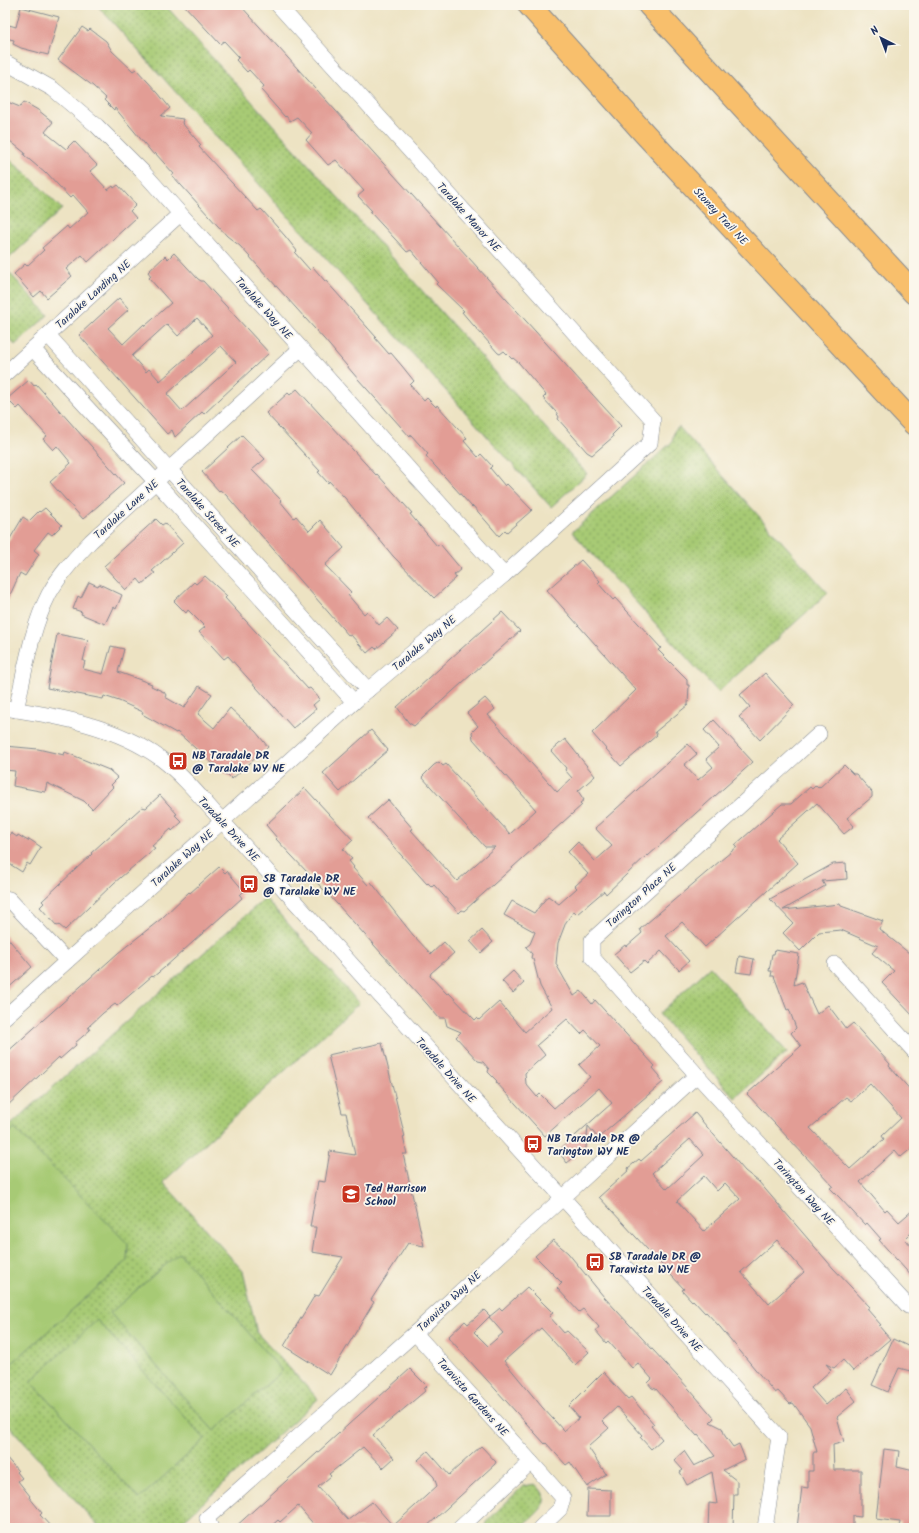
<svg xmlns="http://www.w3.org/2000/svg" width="919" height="1533" viewBox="0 0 919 1533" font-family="Kalam,sans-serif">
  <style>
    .park { fill: url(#park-dots); stroke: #617c69 }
    .pitch { fill: #a7ca74; stroke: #617c69 }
    .building { fill: #e29d95; fill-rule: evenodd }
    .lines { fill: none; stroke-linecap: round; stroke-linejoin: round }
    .minor-casing { stroke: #848990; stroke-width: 16 }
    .highway-casing { stroke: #848990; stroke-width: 24 }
    .minor { stroke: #fff; stroke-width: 15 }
    .highway { stroke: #f8bf6c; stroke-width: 22 }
    .labels { text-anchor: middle; stroke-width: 3.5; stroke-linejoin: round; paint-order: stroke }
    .street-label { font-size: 11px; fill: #1b2f5e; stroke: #fbf7ec }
    .poi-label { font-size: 11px; font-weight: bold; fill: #1b2f5e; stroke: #fbf7ec; text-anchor: start }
  </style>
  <defs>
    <pattern id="park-dots" width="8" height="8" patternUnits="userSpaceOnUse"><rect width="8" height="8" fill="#a7ca74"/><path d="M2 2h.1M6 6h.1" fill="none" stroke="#87a462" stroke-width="1.8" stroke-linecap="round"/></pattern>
  </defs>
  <rect width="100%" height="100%" fill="#fbf7ec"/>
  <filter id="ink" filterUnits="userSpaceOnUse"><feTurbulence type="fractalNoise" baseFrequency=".025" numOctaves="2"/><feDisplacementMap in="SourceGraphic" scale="8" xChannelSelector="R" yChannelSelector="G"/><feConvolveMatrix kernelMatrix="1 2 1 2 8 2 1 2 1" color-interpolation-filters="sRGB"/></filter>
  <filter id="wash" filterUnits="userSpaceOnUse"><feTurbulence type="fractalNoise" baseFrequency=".012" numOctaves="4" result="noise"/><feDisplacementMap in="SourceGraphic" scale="16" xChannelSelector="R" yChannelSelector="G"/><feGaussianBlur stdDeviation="0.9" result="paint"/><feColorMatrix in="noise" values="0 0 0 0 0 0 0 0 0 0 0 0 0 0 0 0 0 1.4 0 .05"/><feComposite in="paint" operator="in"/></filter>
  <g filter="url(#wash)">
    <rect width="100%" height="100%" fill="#ede3c3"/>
    <g class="park">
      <path d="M97,5H165L587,474L551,507Z"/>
      <path d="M5,156L28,175L62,209L5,262Z"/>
      <path d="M5,268L48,315L15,345L5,335Z"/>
      <path d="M679,427L828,593L718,692L572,532L672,442L674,431Z"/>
      <path d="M265,898L359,1003L163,1182L243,1271L257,1333L318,1399L175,1528H100L5,1421V1130Z"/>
      <path d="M710,967L787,1052L735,1098L659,1014Z"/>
      <path d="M535,1484C557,1503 535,1514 520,1528H485L486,1522L523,1486Z"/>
    </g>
    <g class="pitch">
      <path d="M14,1128L128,1244L127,1261L10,1365L5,1359V1138Z"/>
      <path d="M179,1253L282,1371L214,1431L110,1313Z"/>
      <path d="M97,1320L205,1439L139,1499L31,1381Z"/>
    </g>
    <g id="blocks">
      <g class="building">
        <path d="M184,5H240L621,426L612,435L613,437L592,455L587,452L558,419L559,417L556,412L543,398L546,395L519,363L513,358L512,359L504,351L500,354L498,353L467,318L462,312L464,311L436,284L438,282L411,250L407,252L370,212L372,211L358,196L364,191L336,160L328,165L306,140L312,133L297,117L290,121L286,116L285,117L261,90L264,86L249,70L247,72L236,60L239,57L224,41L220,44Z"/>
        <path d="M21,7L59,17L48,55L21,48L13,44L14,40L5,38L9,25L16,27Z"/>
        <path d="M82,27L88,31L90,29L106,41L112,51L133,71L136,69L158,93L170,108L161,116L183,119L182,123L201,145L199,147L219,169L258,211L261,209L263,211L285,236L297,251L295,253L310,270L313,267L325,281H326L376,337L375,338L389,354L391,353L402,366L414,381L410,385L424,401L427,398L436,407L437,405L467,438L464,441L478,457L481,454L492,466L490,468L505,486L507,484L532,510L507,532L505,530L499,536L473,506L472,507L426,456L428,454L411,435L410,437L358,379L324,339L240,246L227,236L181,185L172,175L174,174L155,153L154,155L115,108L114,110L104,100L106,98L93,86L58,60Z"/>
        <path d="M5,101L20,107L24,102L38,110L53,122L45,132L66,149L74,141L97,165L90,171L108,190L113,186L114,188L118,185L136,205L130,211L136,218L88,262L82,255L66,269L72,276L47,298L41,291L34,297L14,274L25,264L27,266L44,250L42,248L67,226L69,229L88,212L73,195L70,198L46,172L45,173L24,155L25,153L5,137Z"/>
        <path d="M174,253L198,279L201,281H203L269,353L204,414L202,412L175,437L172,430L167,434L79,335L119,298L129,309L108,328L123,344L144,324L145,326L171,303L149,278L151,276L148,272L165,256L168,259ZM197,318L212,335L160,381L149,369L146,372L132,356L167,324L178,336ZM221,346L236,362L182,411L167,394Z"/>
        <path d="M29,380L34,386L36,384L124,483L83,519L50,482L71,463L57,446L53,450L43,439L47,436L20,406L17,409L7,399Z"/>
        <path d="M297,389L376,475L377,474L412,513L410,514L437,546L440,544L461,569L454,575L456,578L434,598L393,556L345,498L329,481L328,483L318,472L320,471L266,413L288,393L290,395Z"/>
        <path d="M242,435L265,459L252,470L281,500L280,501L294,518L296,516L309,531L320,520L344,548L325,565L351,592L348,595L364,614L367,611L379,625L387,618L398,630L376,649L374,647L367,653L351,635L349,636L226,495L220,490L219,491L202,472Z"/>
        <path d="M45,508L62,525L52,535L48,532L34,550L39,554L25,576L20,573L5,606V547L23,517L29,521L39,511L40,512Z"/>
        <path d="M156,519L162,525L165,523L183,543L152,571L155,573L142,584L138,579L126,590L104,566Z"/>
        <path d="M581,560L600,581L598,583L613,600L615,598L661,648L658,650L687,679V685H689L688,705L655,732L657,735L621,766L592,733L636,690L547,590Z"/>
        <path d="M205,576L227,596L225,598L308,689L310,688L320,699L313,705L316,709L293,728L228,656L224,659L199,632L205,627L188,610L186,613L174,601L194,582L196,584Z"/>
        <path d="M89,582L98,586L99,584L122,595L116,609L113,607L105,624L81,614L82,612L73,609L78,596L81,598Z"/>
        <path d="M502,612L520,631L414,726L409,723L397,707Z"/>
        <path d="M57,634L88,640L83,661H85L83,669L103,674L111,646L124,649L118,672L152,684L151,686L164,692L166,695L165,697L184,708L199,686L212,694L198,714L214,728L230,708L256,732L268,747L232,779L227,774L226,775L214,763L213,764L177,732L176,733L142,714L143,712L119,701L104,696L103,699L47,688Z"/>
        <path d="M765,673L794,705L760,740L739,717L750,707L740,695Z"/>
        <path d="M485,698L495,709L488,715L557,792L572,778L565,770L566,768L551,751L565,739L595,776L578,791L584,800L580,803L582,805L464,911L462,910L459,913L434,885L432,887L428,883L427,884L368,818L388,800L413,829L411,830L457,881L495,847H485L422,777L434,765L439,762L443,766L446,764L510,834L536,810L473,739L472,732L478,726L467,713Z"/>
        <path d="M714,720L753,762L648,856L647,855L606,894L604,891L577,914L574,911L566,922L558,943L556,964L574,996L581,991L592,1004L595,1000L655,1066L653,1068L660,1076V1079L663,1082L598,1138L588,1126L586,1148L567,1163L558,1151L612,1103L599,1088L545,1136L496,1082L497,1081L488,1072L489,1069L483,1062L478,1061L456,1037L461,1032L447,1026L445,1018H439L427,1004L338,905L276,839L277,838L266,825L305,788L353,840L343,849L352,859L349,861L354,867L353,868L368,885L371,882L413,935L431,954L444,942L454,953L431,973L430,976L447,994L449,993L475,1020L477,1018L479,1020L499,1002L525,1032L552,1008L540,986L533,959L531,958L532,954L526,947L530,944L535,932L504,915L512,901L534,913L548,896L559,904L577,888L575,886L588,874L568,852L578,842L595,861L612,846L595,828L688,744L697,754L684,765L698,780L713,767L706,759L719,747L704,730ZM567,1019L581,1034L585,1030L600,1046L579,1065L590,1077L554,1108L540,1094L537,1097L526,1084L525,1073L545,1055L537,1045Z"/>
        <path d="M371,730L388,750L340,792L323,773Z"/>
        <path d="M5,746L38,749L64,755L65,752L109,770L118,778L111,785L113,787L92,809L84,801L47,783L45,792L13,786L15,771L5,770Z"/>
        <path d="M844,765L853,774H856L872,792V797L847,818L854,826L844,834L817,803L777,839L798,863L705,947L682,922L666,936L689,961L679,970L661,951L647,964L644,961L630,972L614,954L625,945L626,947L642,933L640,929L720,861L737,847L735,845L782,804H791L810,787L812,789L816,785L819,788Z"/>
        <path d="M160,795L177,814L175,815L182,822L172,831L171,829L152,846L155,848L114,883L65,930L59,925L57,926L40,907L44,903L42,901L92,854L91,853L103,842L142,807L146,808Z"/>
        <path d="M11,833L17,837L18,835L28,841L29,839L41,847L30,865L27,863L22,872L5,861V843Z"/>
        <path d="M846,863L847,879L822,881L825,886L783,910L840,904L841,906L883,921L879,929L914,957V1017L882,983L894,971L872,953L878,946L841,930L819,932L800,951L783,933L793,923L770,899L833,864Z"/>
        <path d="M219,867L225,873L227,871L244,891L240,895L242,898L164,968L153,977L152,976L117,1006L115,1004L103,1013L88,1027L90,1030L75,1043L76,1045L60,1059L59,1057L5,1108V1054L118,953L161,919L189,892L190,893Z"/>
        <path d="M482,930L493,942L481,953L470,941Z"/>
        <path d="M5,935L32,967L5,991Z"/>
        <path d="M775,950L799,954L794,985L802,982L817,1014L828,1005L846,1029L853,1023L890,1064L889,1066L914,1094V1146L901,1157L895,1150L860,1182L885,1211L887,1209L899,1222L914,1209V1230L905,1239L914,1249V1279L879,1240L881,1239L867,1223L865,1225L840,1198L830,1188L833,1186L747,1094L801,1046L791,1033L796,1028L789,1009L787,1010L774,976H771L772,971H769L772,954H774ZM870,1084L901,1118L882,1136L884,1139L850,1169L810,1128L846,1097L851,1101Z"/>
        <path d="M739,956L754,959L751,974L736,972Z"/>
        <path d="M513,971L524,983L513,993L502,981Z"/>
        <path d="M382,1043L405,1137H403L407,1154H403L424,1246L408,1243L371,1300L374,1302L330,1375L284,1346L315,1295L319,1296L343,1257L312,1252L316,1227H310L318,1181L325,1182L330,1151L355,1155L346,1113H342L328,1055Z"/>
        <path d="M695,1113L745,1171L759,1182L833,1268L870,1307L867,1309L881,1325L879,1326L890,1339L853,1371L843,1360L834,1368L826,1364L831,1370L811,1388L826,1405L846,1388L856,1401L837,1417L844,1442L833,1445L834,1470H861V1517L853,1516V1528H797L802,1487L808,1488V1471H813V1454L814,1452H817L810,1426L793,1403L790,1404L778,1391L775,1393L720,1327L706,1312L705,1313L693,1300L692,1301L682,1290L684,1289L599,1197L629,1170L628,1168L639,1159L641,1161ZM690,1139L704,1155L667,1189L652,1173ZM704,1176L717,1191L725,1183L740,1199L704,1231L677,1201ZM777,1240L804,1272L769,1304L741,1272Z"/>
        <path d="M553,1240L568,1253L604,1297L690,1390L714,1418L710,1422L722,1428L725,1436L733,1447L739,1444L745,1459L723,1470L737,1481V1494H734L733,1528H708L709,1503L717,1504L712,1472L687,1485L680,1472L683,1470L674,1460L684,1451L694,1466L715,1456L698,1435L697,1436L656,1389L652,1388L648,1383L652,1379L638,1363L632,1368L608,1341L606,1343L596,1331L599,1327L583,1309L579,1312L557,1288L562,1283L535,1256Z"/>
        <path d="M527,1287L553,1313L549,1316L564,1333L567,1331L589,1352L575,1365L541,1328L504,1361L542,1407L564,1431L579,1418L569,1406L603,1372L628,1399L631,1397L641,1409L654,1424L651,1426L662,1439L651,1449L640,1437L642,1435L617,1407L602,1421L609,1428L588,1447L606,1474L587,1487L570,1462L566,1465L546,1443L545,1444L448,1337L465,1321L468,1324L484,1310L490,1316L474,1332L488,1346L503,1333L489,1317L500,1308L502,1310Z"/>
        <path d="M893,1339L914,1349V1372L899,1368L888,1392L872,1385Z"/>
        <path d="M410,1369L427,1386L424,1389L425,1391L373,1435L394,1458L383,1468L363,1447L329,1474L331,1476L318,1487L348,1520L372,1502L393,1526L437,1486L434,1477L418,1460L428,1451L449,1475L481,1446L496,1462L495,1464L436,1518L425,1528H317L298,1506L280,1522L278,1520L269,1528H234Z"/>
        <path d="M884,1449L899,1451L897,1467L914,1471V1528H899L900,1522L876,1519Z"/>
        <path d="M5,1456L18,1471L17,1472L22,1478L18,1481L30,1496L29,1497L42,1513L40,1515L52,1528H9L5,1524Z"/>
        <path d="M588,1489L611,1490V1516H587Z"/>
      </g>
    </g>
  </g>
  <g filter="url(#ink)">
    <use href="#blocks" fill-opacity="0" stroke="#848990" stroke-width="1"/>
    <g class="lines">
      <defs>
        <g id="minor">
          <path d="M5,62L53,89L97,126L143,172L504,575"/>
          <path d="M48,335L368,690"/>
          <path d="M33,349L156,482L354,702"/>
          <path d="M5,374L180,214"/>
          <path d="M5,708C58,716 116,726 160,758C183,775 203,800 222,821L779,1437L765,1528"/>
          <path d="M16,710C25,671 31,629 49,594C60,574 76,557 91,541L300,349"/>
          <path d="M819,734L592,940V957L697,1075L908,1306L914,1307"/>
          <path d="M5,898L9,899L67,961"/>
          <path d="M835,964L914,1051"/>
          <path d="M5,1017L362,695L504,575L650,443L653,420L278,5"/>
          <path d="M415,1333L531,1462L460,1528"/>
          <path d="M531,1462L563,1498L560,1509L540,1528"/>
          <path d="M211,1528L207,1518L415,1333L697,1075"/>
        </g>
        <g id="highway">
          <path d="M529,5L644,133L914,424"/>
          <path d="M649,5L914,293"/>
        </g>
      </defs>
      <use href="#minor" class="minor-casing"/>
      <use href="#highway" class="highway-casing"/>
      <use href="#minor" class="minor"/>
      <use href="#highway" class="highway"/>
    </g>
  </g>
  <defs>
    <symbol id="bus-square" viewBox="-11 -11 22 22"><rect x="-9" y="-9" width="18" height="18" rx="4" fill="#c8321e" stroke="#fbf7ec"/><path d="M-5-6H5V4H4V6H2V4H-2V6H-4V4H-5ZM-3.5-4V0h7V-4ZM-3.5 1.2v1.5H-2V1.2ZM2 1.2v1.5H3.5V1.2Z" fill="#fff"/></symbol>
    <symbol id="school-square" viewBox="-11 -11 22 22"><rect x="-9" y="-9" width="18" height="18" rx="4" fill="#c8321e" stroke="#fbf7ec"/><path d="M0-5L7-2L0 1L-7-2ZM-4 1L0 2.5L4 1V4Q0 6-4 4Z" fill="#fff"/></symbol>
  </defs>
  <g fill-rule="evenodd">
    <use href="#bus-square" x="167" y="750" width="22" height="22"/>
    <use href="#bus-square" x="238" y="873" width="22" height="22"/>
    <use href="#bus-square" x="522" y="1133" width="22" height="22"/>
    <use href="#school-square" x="340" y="1183" width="22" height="22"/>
    <use href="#bus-square" x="584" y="1251" width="22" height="22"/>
  </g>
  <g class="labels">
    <g class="street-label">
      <text transform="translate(721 216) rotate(47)" y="4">Stoney Trail NE</text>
      <text transform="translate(469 217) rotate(48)" y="4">Taralake Manor NE</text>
      <text transform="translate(93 294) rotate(-42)" y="4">Taralake Landing NE</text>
      <text transform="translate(264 308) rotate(48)" y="4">Taralake Way NE</text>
      <text transform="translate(126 509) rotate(-42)" y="4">Taralake Lane NE</text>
      <text transform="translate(208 513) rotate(48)" y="4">Taralake Street NE</text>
      <text transform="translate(424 643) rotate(-40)" y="4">Taralake Way NE</text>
      <text transform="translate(229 829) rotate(47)" y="4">Taradale Drive NE</text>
      <text transform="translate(182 858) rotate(-42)" y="4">Taralake Way NE</text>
      <text transform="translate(641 895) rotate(-42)" y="4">Tarington Place NE</text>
      <text transform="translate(446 1070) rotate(48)" y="4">Taradale Drive NE</text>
      <text transform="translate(804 1192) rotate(48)" y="4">Tarington Way NE</text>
      <text transform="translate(449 1301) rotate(-43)" y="4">Taravista Way NE</text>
      <text transform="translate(672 1319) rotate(48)" y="4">Taradale Drive NE</text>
      <text transform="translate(473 1397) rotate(48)" y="4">Taravista Gardens NE</text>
    </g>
    <g class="poi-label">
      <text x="192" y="759">NB Taradale DR<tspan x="192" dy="13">@ Taralake WY NE</tspan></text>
      <text x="263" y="882">SB Taradale DR<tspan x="263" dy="13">@ Taralake WY NE</tspan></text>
      <text x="547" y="1142">NB Taradale DR @<tspan x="547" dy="13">Tarington WY NE</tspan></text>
      <text x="365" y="1192">Ted Harrison<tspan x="365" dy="13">School</tspan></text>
      <text x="609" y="1260">SB Taradale DR @<tspan x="609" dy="13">Taravista WY NE</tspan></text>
    </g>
  </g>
  <rect width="919" height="1533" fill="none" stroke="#fbf7ec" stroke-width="20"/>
  <g transform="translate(881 38) rotate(318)" stroke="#fbf7ec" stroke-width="3" paint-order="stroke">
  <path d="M0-3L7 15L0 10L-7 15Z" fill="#1b2f5e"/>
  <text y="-6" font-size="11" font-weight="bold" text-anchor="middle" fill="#1b2f5e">N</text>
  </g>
</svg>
